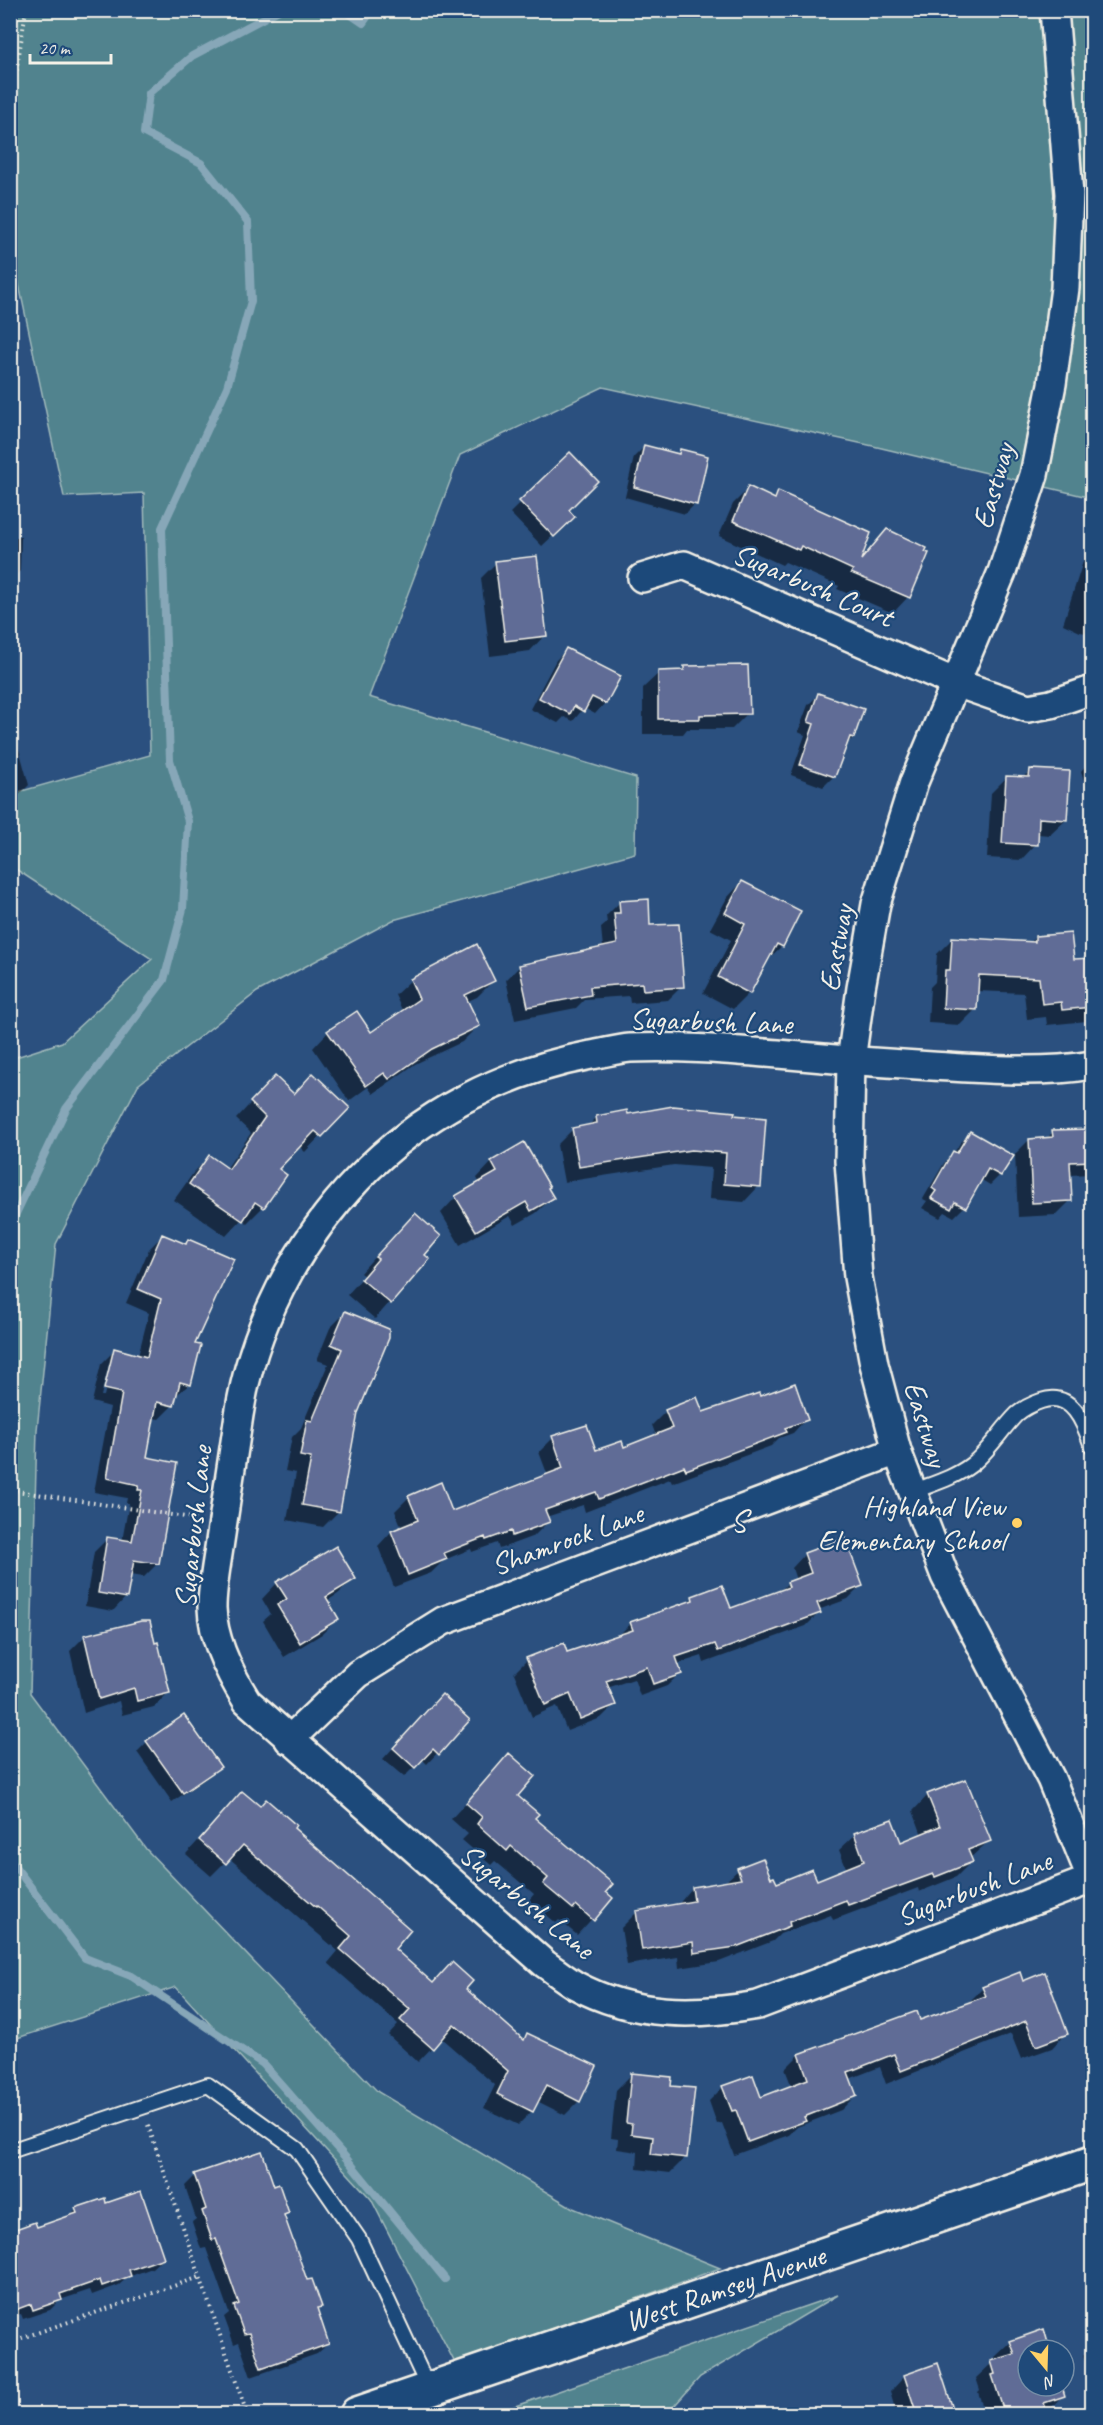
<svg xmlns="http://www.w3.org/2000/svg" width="1103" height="2425" viewBox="0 0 1103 2425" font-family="Caveat,sans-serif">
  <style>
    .green { fill: #51838e; stroke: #a2babb; stroke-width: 1.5 }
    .shadow { fill: #0007; fill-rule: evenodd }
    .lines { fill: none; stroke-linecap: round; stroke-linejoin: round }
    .stream { stroke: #87a7b8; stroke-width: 8 }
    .building { fill: #606c96; stroke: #f4f1e8; stroke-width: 1.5 }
    .lane-casing { stroke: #f4f1e8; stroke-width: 18 }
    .street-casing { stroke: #f4f1e8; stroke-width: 32 }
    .secondary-casing { stroke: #f4f1e8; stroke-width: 38 }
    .path { stroke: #f4f1e8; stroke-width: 4; stroke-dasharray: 1.5 4.5; stroke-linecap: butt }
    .lane { stroke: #1f4a7a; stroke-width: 14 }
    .street { stroke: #1f4a7a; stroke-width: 27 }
    .secondary { stroke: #1f4a7a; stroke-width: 33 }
    .poi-dot { fill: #ffd166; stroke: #1f4a7a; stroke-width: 2 }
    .labels { text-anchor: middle; stroke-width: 4.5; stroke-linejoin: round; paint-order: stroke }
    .street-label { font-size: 30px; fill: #f4f1e8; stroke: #1f4a7a }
    .poi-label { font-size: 30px; fill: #f4f1e8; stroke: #1f4a7a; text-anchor: end }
    .neighbourhood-label { font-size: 32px; letter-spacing: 1.5px; fill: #f4f1e8; stroke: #1f4a7a }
  </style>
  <rect width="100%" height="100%" fill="#2b507f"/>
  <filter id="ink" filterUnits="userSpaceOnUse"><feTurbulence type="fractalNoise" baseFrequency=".0167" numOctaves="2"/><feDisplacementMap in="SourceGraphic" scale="12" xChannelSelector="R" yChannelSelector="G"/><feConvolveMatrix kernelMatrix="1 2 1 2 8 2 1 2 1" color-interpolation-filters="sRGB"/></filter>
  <g filter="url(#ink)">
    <g class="green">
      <path d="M11,11H1092V498L873,446L603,387L460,455L369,697L636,778L635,853L393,920L257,992L138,1085L56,1244L37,1430L30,1693L146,1849L378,2092L573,2208L720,2268L456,2365L371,2199L176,1987L11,2040L10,1059L62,1042L152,959L11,866V794L150,755L144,493L64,497L11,247Z"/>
      <path d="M838,2295L700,2377L667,2414H492Z"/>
    </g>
    <g class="shadow">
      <path d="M644,447L677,455L681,451L695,504L685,514L625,497L634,457Z"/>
      <path d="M570,454L567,510L573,517L542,546L510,513Z"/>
      <path d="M749,488L773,499L778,493L860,561L887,531L927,554L908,597L893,613L837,589L839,586L785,562L782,565L719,536L733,504Z"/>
      <path d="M10,537H21L20,571L10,581Z"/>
      <path d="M1092,542V634L1080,632L1063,624L1088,546Z"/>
      <path d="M496,563L545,635L530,651L490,656L481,578Z"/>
      <path d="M566,650L605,703L595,714L584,708L573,721L564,717L558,723L530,709L556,660Z"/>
      <path d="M685,667L748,713L732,729H687L683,734H643V688L659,673L680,672Z"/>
      <path d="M818,695L853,738L845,745L834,776L823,787L791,775L805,735L798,732L808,705Z"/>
      <path d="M14,731L29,785L19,795L10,797V732Z"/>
      <path d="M1091,760H1092V805L1081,771Z"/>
      <path d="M1031,770L1066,820L1050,835L1037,834L1036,844L1021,860L987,858L991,793L1007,777L1022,778Z"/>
      <path d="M742,882L782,946L766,961L749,993L733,1009L703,993L731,940L710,929L727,898Z"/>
      <path d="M620,902L649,927L682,986L668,1000L630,1003L629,996L585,999L576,1008L515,1020L506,980L520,966L603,948L601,928L607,923L606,916Z"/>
      <path d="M1035,937L1072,961L1092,959V1016L1087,1021L1047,1025L1046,1017L1027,1019L1024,993L977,991L976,1009L960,1025L928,1023L930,987L935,982L937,954L953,938L1030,943Z"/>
      <path d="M10,938L18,953L10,961Z"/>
      <path d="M411,980L493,981L477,997L466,1002L478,1026L462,1042L415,1064L373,1094L368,1087L349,1101L313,1048L328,1032L371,1034L403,1012L395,995Z"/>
      <path d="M260,1093L294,1095L347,1108L305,1152L299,1146L276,1169L285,1175L263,1207L247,1223L242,1219L226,1236L174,1200L194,1172L209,1157L226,1169L251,1133L236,1119Z"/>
      <path d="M733,1113L759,1186L744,1202L709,1199L711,1168L674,1165L564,1182L557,1145L573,1129L587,1127L597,1117Z"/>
      <path d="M1053,1132L1092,1140V1174L1069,1175L1071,1200L1056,1215L1018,1217L1015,1154L1029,1140L1046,1139Z"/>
      <path d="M970,1133L1000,1175L990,1185L980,1179L964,1207L954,1217L945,1212L940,1218L922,1208L927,1201L923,1199L944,1163L954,1153L960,1143Z"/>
      <path d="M492,1162L546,1188L552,1198L536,1213L515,1225L510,1216L460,1245L441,1213L456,1197L480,1184L477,1178Z"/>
      <path d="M398,1231L428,1259L375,1319L347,1295L364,1276L360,1273Z"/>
      <path d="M162,1236L184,1245L188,1241L193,1345L190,1384L174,1397L172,1406L159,1419L153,1418L146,1458L157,1564L144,1577L130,1575L126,1597L113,1611L85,1606L94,1552L108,1538L122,1541L129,1503H126L127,1498L94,1492L110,1407L92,1402L101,1364L115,1350L138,1356L149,1313L126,1303L149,1249ZM109,1364H112L104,1396H101Z"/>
      <path d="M346,1312L356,1413L339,1511L323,1527L287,1520L296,1473L285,1471L292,1437L301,1428L328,1364L317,1360L330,1328Z"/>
      <path d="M759,1398L806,1419L793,1433L779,1438L771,1446L672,1483L670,1479L585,1512L583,1505L546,1517L548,1522L534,1536L499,1549L497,1543L472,1552L471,1549L444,1560L431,1573L394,1587L378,1546L391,1532L402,1528L395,1511L409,1497L451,1513L548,1476L539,1452L553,1438L595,1452L623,1449L656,1436L652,1425L666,1411L702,1414Z"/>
      <path d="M805,1554L861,1586L848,1599L818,1610L819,1613L806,1626L704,1663L702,1656L677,1664L680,1673L667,1686L640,1696L634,1679L607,1688L614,1705L601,1718L567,1731L557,1706L532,1717L514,1673L527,1660L567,1654L617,1637L631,1623L686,1604L693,1597L730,1610L778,1593L788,1583L796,1580L792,1568Z"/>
      <path d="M354,1579L338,1594L327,1601L337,1619L322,1634L284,1657L263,1621L271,1614L262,1599L277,1583Z"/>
      <path d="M85,1636L169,1692L154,1707L122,1715L119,1701L84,1713L70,1651Z"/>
      <path d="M431,1706L468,1720L427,1764L422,1759L404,1777L383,1759Z"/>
      <path d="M147,1742L219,1767L208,1777L172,1802L137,1752Z"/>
      <path d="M509,1755L516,1796L533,1819L611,1898L577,1935L559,1920L556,1923L529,1900L534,1894L495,1861L491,1865L462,1840L468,1834L451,1819Z"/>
      <path d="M928,1795L989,1841L970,1858L971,1862L956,1877L919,1892L918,1888L833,1920L831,1915L780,1934L773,1941L719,1962L679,1968L678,1957L627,1965L621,1928L637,1912L677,1906L692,1888L724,1883L738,1870L770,1880L776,1885L816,1882L847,1870L839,1850L855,1835L900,1844L922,1835L913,1811Z"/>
      <path d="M229,1807H260L292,1829L393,1949L433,1984L464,1989L522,2040L527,2035L579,2101L565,2115L537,2101L532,2111L518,2125L484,2108L495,2085L441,2038L418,2062L388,2035L398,2024L328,1963L338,1951L229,1858L211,1876L186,1854Z"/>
      <path d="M1022,1983L1066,2033L1052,2048L1021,2059L1011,2034L886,2084L880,2067L849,2079L855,2096L841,2110L797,2127L789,2135L734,2155L722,2123L717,2124L709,2101L723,2087L760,2099L792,2087L785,2069L799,2055L916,2013L919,2021L969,2002L983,1988Z"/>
      <path d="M632,2074L669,2087L686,2157L670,2173L637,2169L638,2152L617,2149L618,2139L611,2138L616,2090Z"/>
      <path d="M195,2176L273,2188L288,2213L283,2217L306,2282L320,2306L316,2310L328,2344L317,2354L251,2377L239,2342L234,2344L224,2317L229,2313L206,2248L201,2249L192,2222L196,2219L185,2186Z"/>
      <path d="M105,2205L163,2258L152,2268L128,2277L119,2285L92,2295L90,2290L60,2300L50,2310L23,2319L21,2314L10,2317V2233L36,2229L68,2218L76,2210Z"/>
      <path d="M1011,2342L1049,2350H1028V2386H1060L1063,2395L1048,2411L1039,2414H985L978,2392L980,2390L976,2378L992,2363L996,2361L995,2357Z"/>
      <path d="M1092,2346V2382L1083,2356Z"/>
      <path d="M905,2376L954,2414H888L896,2412L890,2392Z"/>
      <path d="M822,2407L825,2414H804Z"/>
    </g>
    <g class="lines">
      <g class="stream">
        <path d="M344,10L363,23L372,10"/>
        <path d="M10,1226L66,1109L164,980L183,909L188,821L170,760L162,528L227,387L251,301L248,222L201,163L144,133L149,93L192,56L279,10"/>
        <path d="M10,1860L85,1958L131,1976L263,2064L346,2158L445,2279"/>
      </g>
    </g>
    <g class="building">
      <path d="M644,445L679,454L680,449L708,456L697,505L634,487Z"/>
      <path d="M570,452L598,481L569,510L575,517L554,537L519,501Z"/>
      <path d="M748,486L775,499L778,491L871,533L861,560L887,529L927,548L925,552L929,553L910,598L851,573L853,570L801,546L799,550L733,521Z"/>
      <path d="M537,556L547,636L505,641L495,561Z"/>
      <path d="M566,648L621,676L606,704L592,697L584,712L574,706L570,714L539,698Z"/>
      <path d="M748,665L750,714L700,715V719H658V671L684,670V666Z"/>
      <path d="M818,693L864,709L854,738L850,737L835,777L800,765L814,724L808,722Z"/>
      <path d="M1030,769L1070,771L1067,820L1039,818L1038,845L1002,843L1006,776L1029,777Z"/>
      <path d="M742,881L801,911L783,947L777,944L750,994L718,977L745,924L725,913Z"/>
      <path d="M649,899L650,925L679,924L684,987L643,990L642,983L590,987L591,995L528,1007L519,965L617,944L614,913H620L619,901Z"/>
      <path d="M1071,933L1074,959L1092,958V1007L1062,1010L1061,1002L1042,1004L1039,978L979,975L977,1010L943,1008L945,970H950L952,937L1035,942V936Z"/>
      <path d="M477,944L495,981L465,995L480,1026L432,1049L389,1079L384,1073L366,1086L327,1031L357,1011L371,1032L419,999L410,979Z"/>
      <path d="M313,1073L350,1108L322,1137L315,1131L279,1169L287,1175L264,1208L255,1202L243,1221L189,1184L209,1155L229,1169L265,1117L250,1102L275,1076L294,1094Z"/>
      <path d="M673,1106L735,1112L734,1115L766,1118L761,1187L724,1184L726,1153L691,1150L579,1167L572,1128L597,1123L596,1116L627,1110L628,1114Z"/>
      <path d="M1091,1129L1092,1161L1070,1162L1072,1201L1032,1203L1029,1139L1053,1137L1052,1130Z"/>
      <path d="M970,1131L1014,1156L1001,1176L988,1169L966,1208L955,1202L951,1209L931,1198L936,1191L932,1188L953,1151L957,1153Z"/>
      <path d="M524,1142L550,1187L548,1188L554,1198L531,1211L526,1202L476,1231L455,1196L497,1172L491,1161Z"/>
      <path d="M415,1213L441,1236L425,1255L430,1259L391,1304L361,1279L378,1259L375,1257Z"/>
      <path d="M162,1234L186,1244L188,1239L234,1259L195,1344L201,1345L191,1385L180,1382L174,1406L157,1402L147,1457L177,1463L159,1564L134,1560L127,1598L98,1593L107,1537L132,1541L142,1490H138L139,1485L107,1478L122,1393L104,1389L114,1348L147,1357L161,1299L138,1289Z"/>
      <path d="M345,1311L389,1329V1338L358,1413L340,1512L302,1505L311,1458L300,1456L307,1420L312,1421L342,1349L331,1344Z"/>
      <path d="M795,1383L808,1420L785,1428L787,1432L686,1470L684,1466L599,1499L596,1492L545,1510L550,1522L512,1536L511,1531L486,1540L485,1537L444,1553L447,1559L408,1575L391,1531L418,1520L408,1496L441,1482L452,1511L563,1468L552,1436L587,1425L596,1450L622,1441L624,1447L672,1428L665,1410L697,1397L703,1412L759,1393L760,1396Z"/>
      <path d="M845,1538L863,1586L817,1603L821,1613L718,1651L715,1644L676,1657L682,1674L653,1684L647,1667L606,1681L616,1705L580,1719L570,1694L545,1705L526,1658L564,1643L567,1652L633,1630L630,1622L693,1600L692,1596L722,1585L731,1608L789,1587L787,1582L811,1573L804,1553Z"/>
      <path d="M336,1546L356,1579L326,1597L339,1619L300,1643L277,1605L287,1599L276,1582Z"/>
      <path d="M141,1621H150L155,1643L158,1642L170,1693L137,1701L134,1688L99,1699L84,1635Z"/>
      <path d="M442,1694L470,1720L439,1755L433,1749L415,1768L393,1748Z"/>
      <path d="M184,1715L221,1767L183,1793L146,1741Z"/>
      <path d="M509,1753L535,1776L518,1796L539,1814L535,1818L613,1884L606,1892L613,1898L594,1921L576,1905L573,1909L543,1884L548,1878L511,1846L507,1851L477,1824L482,1817L466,1803Z"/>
      <path d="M966,1779L991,1841L968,1850L973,1862L935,1877L933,1874L848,1905L846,1900L789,1922L790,1926L736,1947L694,1953L693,1942L642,1950L636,1911L694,1901L692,1887L741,1879L737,1868L763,1858L771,1878L774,1877L777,1883L812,1869L817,1880L864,1861L854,1833L892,1819L901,1842L940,1826L927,1794Z"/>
      <path d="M242,1791L260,1806L266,1799L296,1825L294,1828L411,1930L395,1949L433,1983L452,1962L473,1981L466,1989L524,2040L527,2033L597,2066L580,2102L547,2085L533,2112L497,2094L508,2071L454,2024L433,2049L400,2020L410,2009L340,1949L351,1936L317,1906L316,1907L243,1845L226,1864L199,1840Z"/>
      <path d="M1020,1972L1023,1981L1045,1972L1068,2034L1036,2046L1026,2021L901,2071L894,2054L848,2072L857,2096L804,2117L806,2121L748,2142L736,2110L732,2111L722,2086L753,2075L761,2097L808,2079L799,2054L917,2011L920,2020L986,1996L982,1987Z"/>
      <path d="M631,2073L672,2077L671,2086L695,2088L687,2158L651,2154L653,2137L631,2134L632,2124L626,2123Z"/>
      <path d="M262,2151L274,2186L279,2184L289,2213L284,2215L307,2280L312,2279L322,2307L317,2308L329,2344L261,2368L249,2333L244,2334L234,2306L239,2304L216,2239L212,2240L202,2211L206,2209L194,2174Z"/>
      <path d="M141,2191L164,2258L129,2270L131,2276L102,2286L100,2280L60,2294L62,2300L33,2310L31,2304L10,2312V2231L35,2222L37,2227L77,2213L75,2208L105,2198L106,2203Z"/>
      <path d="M1044,2329L1050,2350H1028V2386H1062L1065,2396L1044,2403L1046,2409L1030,2415H1005L992,2375L995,2374L991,2361L1015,2354L1010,2341Z"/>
      <path d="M938,2363L955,2415H917L904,2375Z"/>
    </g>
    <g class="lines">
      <defs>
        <g id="lane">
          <path d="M912,1492C932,1484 954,1478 971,1465C989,1451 1001,1430 1017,1414C1025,1407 1032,1404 1041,1401C1072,1390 1084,1423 1092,1446"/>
          <path d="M10,2151L208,2085L297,2149L359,2239L429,2389"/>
        </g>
        <g id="street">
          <path d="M1054,10L1069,194L1065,288L1052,384L1034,475L1002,572L914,782L876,904L861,988L851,1061L849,1161L858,1277L874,1364L897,1451L945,1576L1051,1779L1092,1880"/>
          <path d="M642,578L684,565L956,683L1028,708L1051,704L1092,690"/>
          <path d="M289,1740L358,1674L443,1621L897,1451"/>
          <path d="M1092,1879L758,2005C695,2016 634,2017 575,1985C565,1979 555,1971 545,1964L247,1701C230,1674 213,1641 212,1608C212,1586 217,1563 220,1541C226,1499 233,1457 239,1415C252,1328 297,1242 358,1179C421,1113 502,1072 591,1055C604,1053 617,1049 630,1048C680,1046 729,1050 778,1054C829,1059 880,1063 932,1066C985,1069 1040,1074 1092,1065"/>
        </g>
        <path id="secondary" d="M357,2414L1092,2163"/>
      </defs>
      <use href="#lane" class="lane-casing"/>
      <use href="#street" class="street-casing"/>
      <use href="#secondary" class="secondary-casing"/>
      <g class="path">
        <path d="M10,112L26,10"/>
        <path d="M10,1490L198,1519"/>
        <path d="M148,2125L247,2414"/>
        <path d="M10,2342L200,2277"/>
      </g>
      <use href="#lane" class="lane"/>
      <use href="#street" class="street"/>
      <use href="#secondary" class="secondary"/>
    </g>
  </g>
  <circle class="poi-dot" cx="1017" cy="1523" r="6"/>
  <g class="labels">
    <g class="street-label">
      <text transform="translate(993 486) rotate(-74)" y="10">Eastway</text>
      <text transform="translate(813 585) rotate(23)" y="10">Sugarbush Court</text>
      <text transform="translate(836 948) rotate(-80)" y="10">Eastway</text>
      <text transform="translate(711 1021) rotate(2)" y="10">Sugarbush Lane</text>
      <text transform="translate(926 1424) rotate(73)" y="10">Eastway</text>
      <text transform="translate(193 1527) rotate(-84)" y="10">Sugarbush Lane</text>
      <text transform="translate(567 1539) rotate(-20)" y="10">Shamrock Lane</text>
      <text transform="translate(974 1888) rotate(-21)" y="10">Sugarbush Lane</text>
      <text transform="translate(527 1901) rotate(39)" y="10">Sugarbush Lane</text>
      <text transform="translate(725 2288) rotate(-19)" y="10">West Ramsey Avenue</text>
    </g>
    <g class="poi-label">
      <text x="1005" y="1516">Highland View<tspan x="1005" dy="34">Elementary School</tspan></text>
    </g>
    <g class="neighbourhood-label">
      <text x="739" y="1531">S</text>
    </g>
  </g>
  <rect width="1103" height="2425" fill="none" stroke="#1f4a7a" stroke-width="36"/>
  <rect x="18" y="18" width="1067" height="2389" fill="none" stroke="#f4f1e8" stroke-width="2" filter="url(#ink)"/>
  <g transform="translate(1046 2368) rotate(161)"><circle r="28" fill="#1f4a7a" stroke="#748da6" stroke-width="1.5"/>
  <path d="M0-4.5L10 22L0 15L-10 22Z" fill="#ffd166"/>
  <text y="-9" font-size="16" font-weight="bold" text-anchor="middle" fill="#f4f1e8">N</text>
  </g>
  <path d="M30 54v9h81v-9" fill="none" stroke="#f4f1e8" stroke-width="3"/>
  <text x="39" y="54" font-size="18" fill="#f4f1e8" stroke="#1f4a7a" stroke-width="4.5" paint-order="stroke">20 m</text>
</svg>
